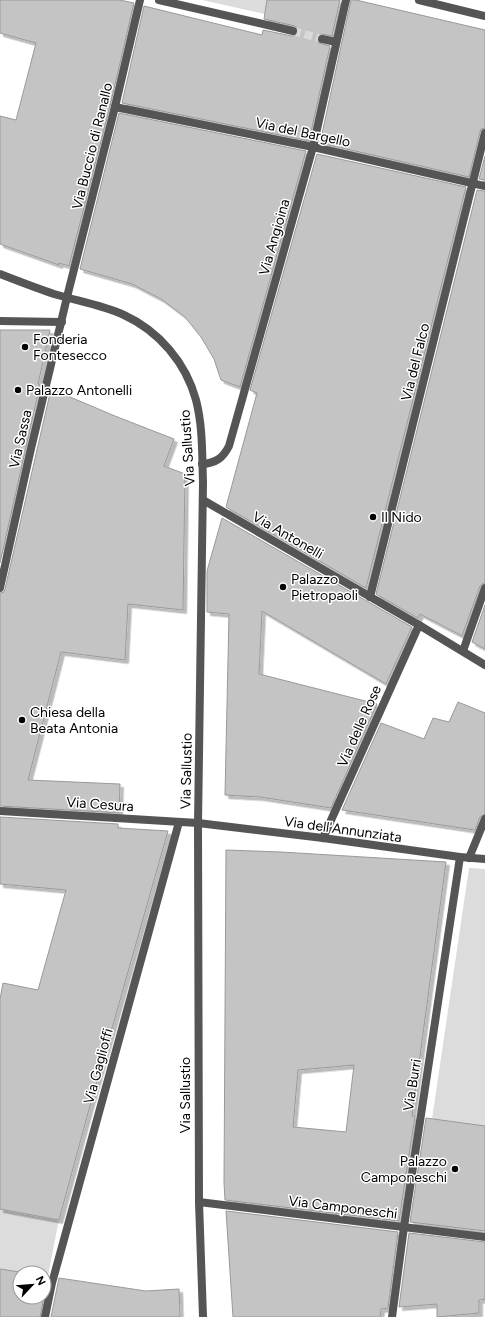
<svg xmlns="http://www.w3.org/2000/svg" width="485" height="1317" viewBox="0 0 485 1317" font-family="Figtree,sans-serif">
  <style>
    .green { fill: #dcdcdc }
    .building { fill: #c4c4c4; stroke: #999; fill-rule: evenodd; filter: url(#shadow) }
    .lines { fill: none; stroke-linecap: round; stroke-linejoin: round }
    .street-tunnel { stroke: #d9d9d9; stroke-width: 8; stroke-dasharray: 8 4; stroke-linecap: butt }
    .street { stroke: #555; stroke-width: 8 }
    .poi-dot { fill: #000; stroke: #fff; stroke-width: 1.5 }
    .labels { text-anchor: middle; stroke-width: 3; stroke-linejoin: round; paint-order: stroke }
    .street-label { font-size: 14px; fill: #000; stroke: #fff }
    .poi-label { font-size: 14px; fill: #000; stroke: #fff; text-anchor: start }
  </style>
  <defs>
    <filter id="shadow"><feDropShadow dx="3.5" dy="3.5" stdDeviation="0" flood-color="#0004"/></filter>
  </defs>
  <rect width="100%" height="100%" fill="#fff"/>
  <g class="green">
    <path d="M202,0H267L265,14Z"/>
    <path d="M469,868L485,869V1126L432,1119Z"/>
    <path d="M0,1209L59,1219L48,1276H44V1273H26L0,1269Z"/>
  </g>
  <g class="building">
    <path d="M0,0H120L134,3L110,106L69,266L59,263V265L0,244V116L16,120L36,43L0,33Z"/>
    <path d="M267,0H340L332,36L321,34L317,37V41L319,43L330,46L309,141L122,103L144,6L262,35L263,30L292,36L297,35L298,30L295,26L264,19Z"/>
    <path d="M351,0H356L485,30V128L481,129L480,132L469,177L320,143Z"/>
    <path d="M119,113L306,151L240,387L221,380L214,359L201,337L185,317L161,299L132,284L80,269Z"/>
    <path d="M317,154L466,187L366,588L226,507L257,393L250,390Z"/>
    <path d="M485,156V180L479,179Z"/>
    <path d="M477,190L485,191V583L482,584L480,586L462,636L420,614L418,618L376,594Z"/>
    <path d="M0,330H50L38,384L40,385L0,563Z"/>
    <path d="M51,389L115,416L174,439L164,466L185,474L183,610L128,604L125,660L61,652L28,780L120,784L119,813L0,806V593L4,592L5,589Z"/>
    <path d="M222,518L412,627L386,684L262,611L259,674L377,704L331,808L260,797L225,795L229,614L207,612V571Z"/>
    <path d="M485,605V649L472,642Z"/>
    <path d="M458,702L485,713V814L480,817L475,830L342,810L381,723L424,739L433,718L449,722Z"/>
    <path d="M0,817L118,824V828L168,831L88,1113L59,1220L0,1209V999L3,983L38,990L66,890L0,884Z"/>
    <path d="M226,850L281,852L446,862L412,1116H415L399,1221L225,1200L224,1183ZM354,1065L346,1132L293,1127L298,1070Z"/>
    <path d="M426,1118L485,1126V1231L410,1222Z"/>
    <path d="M226,1211L398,1232L388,1308L381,1309L380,1317H233Z"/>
    <path d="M409,1233L485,1242V1299L479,1300V1313L437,1317V1304L399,1307Z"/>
    <path d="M0,1269L26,1273H20V1297H44L40,1317H0Z"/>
    <path d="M59,1278L146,1291L179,1289L180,1317H51Z"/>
  </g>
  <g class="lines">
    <path class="street-tunnel" d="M293,31L322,39"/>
    <g class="street">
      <path d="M159,0L293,31"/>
      <path d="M419,0L485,16"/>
      <path d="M322,39L336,42"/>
      <path d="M115,107L313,147L485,186"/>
      <path d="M0,274C18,281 36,288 54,294C77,301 102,305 124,315C159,331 186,363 196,400C203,427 202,455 203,482L198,823L199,1202L203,1317"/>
      <path d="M0,321L62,322"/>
      <path d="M202,464C216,463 223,458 229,446L313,147L346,0"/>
      <path d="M203,500L419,625L485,665"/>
      <path d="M0,588L30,453L67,297L115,107L140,0"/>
      <path d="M370,597L485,133"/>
      <path d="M463,651L485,588"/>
      <path d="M0,811L198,823L323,838L460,857L485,859"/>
      <path d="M323,838L419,625"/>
      <path d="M469,858L485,819"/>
      <path d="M199,1202L485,1237"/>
      <path d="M45,1317L52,1283L179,822"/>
      <path d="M392,1317L404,1227L460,857"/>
    </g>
  </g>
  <g class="poi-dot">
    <circle cx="25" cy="347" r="4"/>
    <circle cx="18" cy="390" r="4"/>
    <circle cx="373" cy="517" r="4"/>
    <circle cx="283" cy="587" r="4"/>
    <circle cx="22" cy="720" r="4"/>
    <circle cx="455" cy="1169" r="4"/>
  </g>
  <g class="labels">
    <g class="street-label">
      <text transform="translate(303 132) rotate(12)" y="5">Via del Bargello</text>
      <text transform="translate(92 146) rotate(-76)" y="5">Via Buccio di Ranallo</text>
      <text transform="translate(274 237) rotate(-74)" y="5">Via Angioina</text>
      <text transform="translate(415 362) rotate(-76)" y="5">Via del Falco</text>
      <text transform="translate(20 439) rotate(-77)" y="5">Via Sassa</text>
      <text transform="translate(187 448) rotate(-94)" y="5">Via Sallustio</text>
      <text transform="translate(288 535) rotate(30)" y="5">Via Antonelli</text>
      <text transform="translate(359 726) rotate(-66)" y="5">Via delle Rose</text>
      <text transform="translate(186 771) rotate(-89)" y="5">Via Sallustio</text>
      <text transform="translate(100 804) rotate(4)" y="5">Via Cesura</text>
      <text transform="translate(343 829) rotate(8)" y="5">Via dell'Annunziata</text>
      <text transform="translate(98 1066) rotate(-75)" y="5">Via Gaglioffi</text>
      <text transform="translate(412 1085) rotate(-81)" y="5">Via Burri</text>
      <text transform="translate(185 1095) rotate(-90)" y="5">Via Sallustio</text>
      <text transform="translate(343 1207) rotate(7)" y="5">Via Camponeschi</text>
    </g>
    <g class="poi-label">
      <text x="33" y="344">Fonderia<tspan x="33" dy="16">Fontesecco</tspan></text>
      <text x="26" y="395">Palazzo Antonelli</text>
      <text x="381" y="522">Il Nido</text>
      <text x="291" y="584">Palazzo<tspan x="291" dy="16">Pietropaoli</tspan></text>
      <text x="30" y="717">Chiesa della<tspan x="30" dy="16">Beata Antonia</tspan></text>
      <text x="447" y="1166" text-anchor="end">Palazzo<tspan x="447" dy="16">Camponeschi</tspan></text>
    </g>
  </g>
  <g transform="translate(32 1285) rotate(64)"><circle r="19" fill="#ffffff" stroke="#999999"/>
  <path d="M0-3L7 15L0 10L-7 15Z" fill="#000000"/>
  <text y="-6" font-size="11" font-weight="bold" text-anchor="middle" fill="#000000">N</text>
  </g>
</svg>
